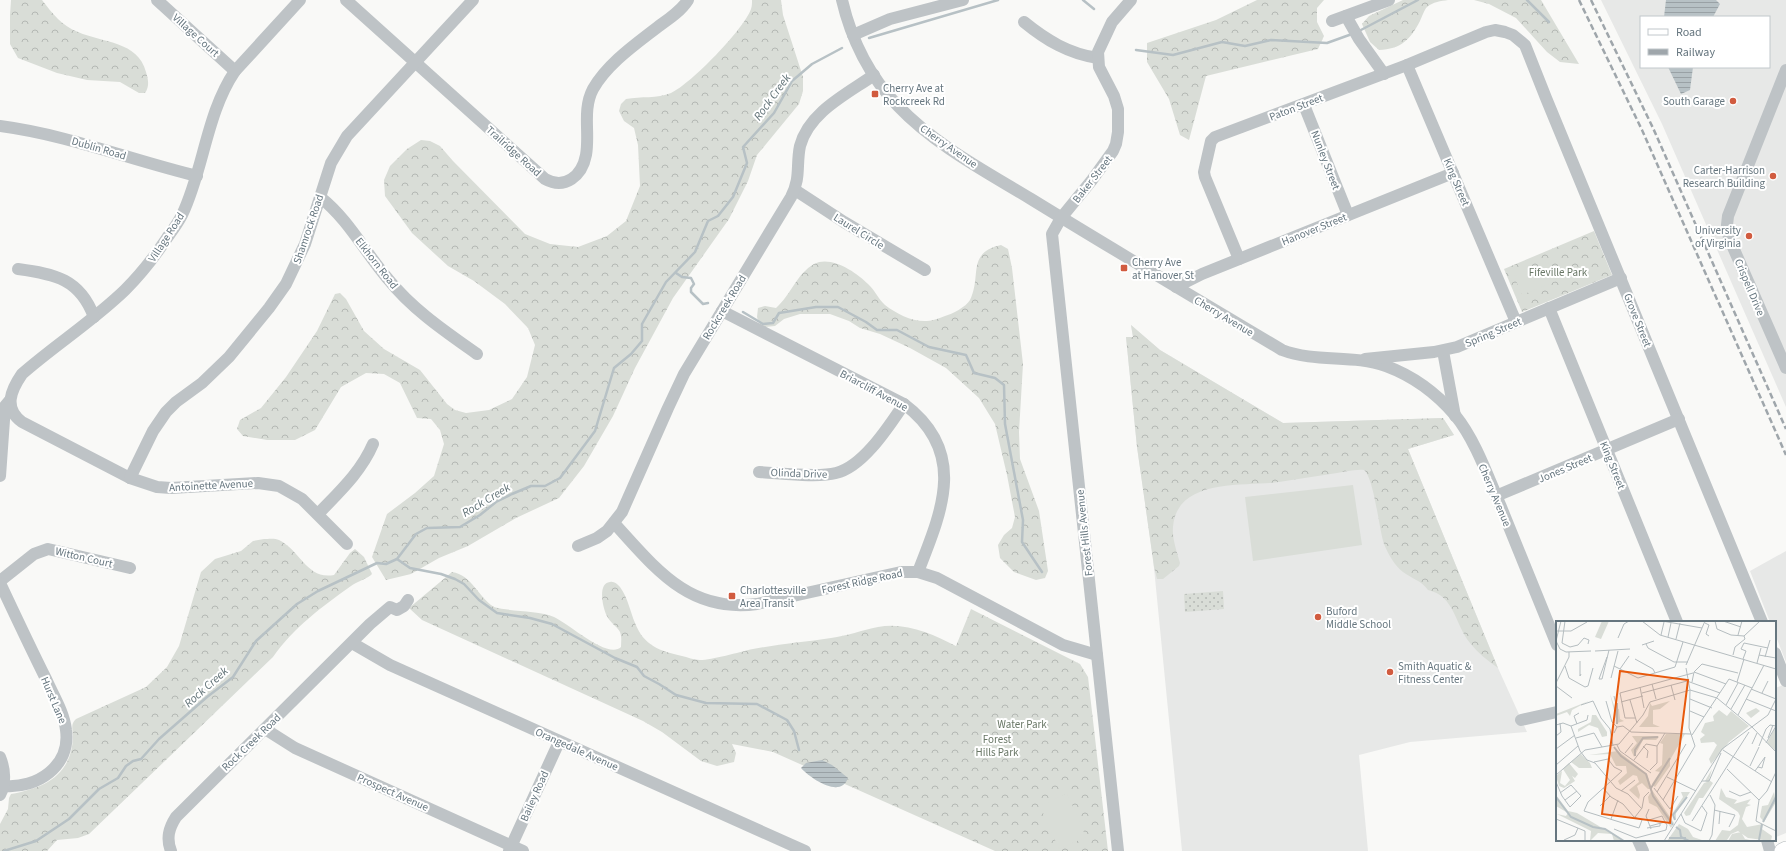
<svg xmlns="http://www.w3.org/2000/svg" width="1786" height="851" viewBox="0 0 1786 851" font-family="'Source Sans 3',sans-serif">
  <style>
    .built { fill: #e7e8e7; fill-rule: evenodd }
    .forest { fill: url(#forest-crowns) }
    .garden { fill: url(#garden-dots) }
    .pitch { fill: #d9ddd7 }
    .water { fill: url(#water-rules) }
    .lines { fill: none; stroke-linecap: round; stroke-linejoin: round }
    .stream { stroke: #b7c1c5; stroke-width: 2.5 }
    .major-casing { stroke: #b2b8bb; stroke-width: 16 }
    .minor { stroke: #bec3c6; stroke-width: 12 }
    .major { stroke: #fff; stroke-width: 15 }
    .rail { stroke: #9fa6ab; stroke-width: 2.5; stroke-dasharray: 6 3; stroke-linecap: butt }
    .poi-dot { fill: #d15b3f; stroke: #fff; stroke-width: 1.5 }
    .labels { text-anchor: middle; stroke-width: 4; stroke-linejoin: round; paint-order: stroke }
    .street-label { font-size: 11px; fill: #66767f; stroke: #fff }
    .poi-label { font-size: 11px; fill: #66767f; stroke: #fff; text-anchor: start }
    .park-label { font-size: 11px; fill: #697766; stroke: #fff }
    .water-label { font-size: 12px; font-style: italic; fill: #627378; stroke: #fff }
    .inset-river { fill: none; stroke: #b7c1c5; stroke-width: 2 }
    .inset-road { fill: none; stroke: #b5bdc0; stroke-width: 1 }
    .view { fill: #e8590c; fill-opacity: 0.15; stroke: #e8590c; stroke-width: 2 }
    .inset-edge { fill: none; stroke: #66767f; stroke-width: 2 }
  </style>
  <defs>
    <pattern id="forest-crowns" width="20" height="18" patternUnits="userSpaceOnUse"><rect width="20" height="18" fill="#d9ddd7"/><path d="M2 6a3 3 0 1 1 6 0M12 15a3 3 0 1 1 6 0" fill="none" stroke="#b4b8b4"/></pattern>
    <pattern id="garden-dots" width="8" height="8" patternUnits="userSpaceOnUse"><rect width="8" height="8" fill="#d9ddd7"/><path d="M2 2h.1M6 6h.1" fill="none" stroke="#b4b8b4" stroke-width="1.8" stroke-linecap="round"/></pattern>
    <pattern id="water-rules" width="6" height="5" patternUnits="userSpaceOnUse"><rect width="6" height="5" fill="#b7c1c5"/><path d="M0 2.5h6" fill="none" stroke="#99a1a5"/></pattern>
  </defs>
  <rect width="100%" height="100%" fill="#f9f9f7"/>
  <g class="built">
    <path d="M1601,0H1786V407L1662,124ZM1641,17H1769V67H1641Z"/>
    <path d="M1131,325L1160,350L1283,423L1443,418L1454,435L1408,449L1498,668L1527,732L1410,742L1359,755L1368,851H1182L1153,558L1137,447L1126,337H1133Z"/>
    <path d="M1786,551V662L1775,634V622H1770L1750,571Z"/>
    <path d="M1786,684V833L1776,837L1775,836V688Z"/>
  </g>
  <g class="forest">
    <path d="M11,0H42C52,13 62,26 78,32C103,43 138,41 146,72C148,79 150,86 145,93H139L120,82L87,80L57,73L18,58L10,44V15Z"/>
    <path d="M752,0H781L783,15L803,77V91L799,104L757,155L748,181L729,219L673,298L635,368L613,416L584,466L559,498L516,518L468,546L439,558L411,574L386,580L372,557L387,514L415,493L434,476L444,444L440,430L431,419L417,418L400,383L384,374L366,373L341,387L315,430L295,440H267L243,436L237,429L240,420L261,408L286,377L317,331L335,294L340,293L346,299L364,331L384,349L420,370L447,404L455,410L466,413L489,410L512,399L527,377L535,345L528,328L505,304L474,281L448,266L412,233L385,196L384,180L390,166L407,149L421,140L430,141L440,146L453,161L525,234L550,244L578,247L607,236L626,221L640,186L638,145L634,128L624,121L619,111L621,104L626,99C641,96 657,99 671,93C691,84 744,29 751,9C752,6 752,3 752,0Z"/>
    <path d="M1257,0H1324L1317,8V22L1324,36L1318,49L1206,76L1189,140L1180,135L1169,99L1147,62V43L1216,20Z"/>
    <path d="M1403,0H1448C1441,1 1433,2 1427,7C1424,10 1422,17 1420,21C1410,40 1401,49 1379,50L1370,42L1362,24L1369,16Z"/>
    <path d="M1474,0H1541L1579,64L1560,62L1547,52L1516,18L1489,4Z"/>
    <path d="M1594,231L1612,275L1522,312L1504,269Z"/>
    <path d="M1001,245L1008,249L1012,268L1023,364L1019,432L1020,459L1039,511L1048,571L1045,578L1036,580L1014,572L1000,558L998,545L1004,535L1012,528L1015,517L1007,475L995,424L979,398L946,368L910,348L880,334L860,328L849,321L830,314H800L784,319L775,326L765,327L760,325L757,317L758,308L765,306L776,308L779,305C792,292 797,274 814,264C831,255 856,272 868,284C875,290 878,299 885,305C897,314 912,322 927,321C933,321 939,318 945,316C952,314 966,307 970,300C982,276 966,253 1001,245Z"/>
    <path d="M1131,325L1160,350L1283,423L1443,418L1454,435L1408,449L1498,668C1488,661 1478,653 1470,643C1455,625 1455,596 1428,590C1421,580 1412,579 1403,572C1395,566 1388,554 1384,544C1379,529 1374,478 1364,470C1355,469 1345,472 1337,473C1318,476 1298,479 1279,482C1245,487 1177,477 1173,527C1172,539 1177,552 1180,563L1179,566L1163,579H1157L1154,567L1137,447L1126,337H1133Z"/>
    <path d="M264,539C268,539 275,538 279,540C301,551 307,580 334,575L350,553L355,549L364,557L372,574C369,578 356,582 351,586C323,606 293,628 273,657L89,834L78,838L57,840L47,851H0V824L8,809L9,798L11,794C45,788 72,775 73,736C73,730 70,724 76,719L146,687L167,667L179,646L201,572L215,559L241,551L253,541Z"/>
    <path d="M452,572C472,575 478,597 494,607C511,612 539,610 554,617C568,623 608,660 621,647C621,642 622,637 620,632C617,626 610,623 607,616C603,609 597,583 610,582C614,581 617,584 620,587C628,598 630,611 635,623C644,646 660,651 682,656C687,657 694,660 700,660C712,660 739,652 753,649C779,644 805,642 831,638C847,636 862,630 878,627C906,622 932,634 956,646L971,609L1080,664L1088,677L1108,851H995L773,752L732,744L736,753L734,762L717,766L701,761L662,732L643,721L422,620L409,608Z"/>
  </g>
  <path class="garden" d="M1223,591L1224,609L1185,612L1184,594Z"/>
  <g class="pitch">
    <path d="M1548,262L1556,281L1522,295L1514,276Z"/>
    <path d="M1353,485L1362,545L1253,561L1245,497Z"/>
    <path d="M1067,793L1086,837L1059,849L1040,806Z"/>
  </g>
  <g class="water">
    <path d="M1666,0H1716L1720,4L1713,17H1664Z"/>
    <path d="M1668,67H1693L1690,90L1681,94Z"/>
    <path d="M822,760L832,765L848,778C841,799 811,779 801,768L806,763Z"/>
  </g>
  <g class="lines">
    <g class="stream">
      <path d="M1083,0L1094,9"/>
      <path d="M1527,0L1549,22"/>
      <path d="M1359,31L1418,0"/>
      <path d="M869,38L998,0"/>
      <path d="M1136,50L1173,55L1222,42L1245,46L1271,40L1327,43L1352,34"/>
      <path d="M676,273L682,277L691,278L694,284L691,288V292L703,304L708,303"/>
      <path d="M743,312L763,324L773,323L779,313L816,307H838L866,322L877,330H897L929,347L966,355L974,373L995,378L1004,385L1005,424L1023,520L1022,542L1042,572"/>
      <path d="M397,559L410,568L441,574L455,579L464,584L479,600L497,613L530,618L552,624L615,658L637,667L644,676L659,684L676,695L706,703L757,704L787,720L794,731L799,750"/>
      <path d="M4,851L36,841L69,819L99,789L118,778L126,766L133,761L141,759L159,739L207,697L233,677L256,641L297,604L318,591L377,563L386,564L397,559L416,534L427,528L460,527L480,515L496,502L512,494L531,486H545L560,478L595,431L614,368L631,354L642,341V324L666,282L695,252L708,221L718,216L733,197L747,163L743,147L774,113L792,81L812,64L842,48"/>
    </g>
    <defs>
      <path id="major" d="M1782,851L1786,849"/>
    </defs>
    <use href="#major" class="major-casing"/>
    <g class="minor">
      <path d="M157,0L235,71"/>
      <path d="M300,0L235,71C206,114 204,169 182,215C178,223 172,231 167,238C155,256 141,274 125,290C93,321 55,345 22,374C11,390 3,408 22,422L130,478L157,487L171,488L258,483L279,486L302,499L347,544"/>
      <path d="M346,0L545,179C565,190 582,176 586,155C590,133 582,110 593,89C608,63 636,44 659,26C669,19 681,11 688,0"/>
      <path d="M842,0C851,39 870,77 898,106C935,145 985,171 1031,199C1114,250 1198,300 1282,350C1316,363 1352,354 1386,366C1413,376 1437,394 1455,415C1476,441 1488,477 1501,507C1520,553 1538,599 1557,645"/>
      <path d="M1346,16L1359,39L1384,74"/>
      <path d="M1332,21L1389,0"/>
      <path d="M1024,22C1046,40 1069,54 1098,58"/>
      <path d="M853,35L890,19L963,0"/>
      <path d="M1407,65L1516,322"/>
      <path d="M1786,70L1728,216L1727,225L1729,238L1786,368"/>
      <path d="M1304,105L1348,215"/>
      <path d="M0,126C68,135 131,160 197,176"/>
      <path d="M795,190L844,222L925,270"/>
      <path d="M320,197C349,220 364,251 388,279C413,310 446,332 477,354"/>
      <path d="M1239,259L1205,177L1204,172L1211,141L1215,137L1407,65L1486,32L1495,30L1505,32L1513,35L1525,45L1546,98L1762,622"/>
      <path d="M18,269C55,274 80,279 94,317"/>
      <path d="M1176,287L1202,274L1453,173"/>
      <path d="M1549,308L1677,622"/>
      <path d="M722,311L904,404C968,452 942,511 918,572"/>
      <path d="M1443,351L1455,416"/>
      <path d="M1365,359L1434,352L1457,347L1621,278"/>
      <path d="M759,472C780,473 817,478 836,473C863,467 889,426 904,404"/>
      <path d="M0,476L5,406L10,400"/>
      <path d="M130,478L153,431L166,412L176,402L202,383L229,357L269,308L286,284L305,244L331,163L347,136L473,0"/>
      <path d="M1496,496L1679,419"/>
      <path d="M318,514C339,492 361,472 373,444"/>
      <path d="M614,523C656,569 689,613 757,604L901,572H918L937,578L1063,645L1097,655"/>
      <path d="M578,546L597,538L607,531L622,512L668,408L684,374L791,197C801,178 796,165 800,146C809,112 847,94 874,75"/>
      <path d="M0,581L34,554L48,549L130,568"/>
      <path d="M0,583C15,615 30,647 46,679C53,695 64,712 66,730C71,766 37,789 4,786"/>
      <path d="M352,643L390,665L805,851"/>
      <path d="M1775,653L1786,681"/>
      <path d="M1521,720L1557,712"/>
      <path d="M265,729L295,748L523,851"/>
      <path d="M0,757C5,769 6,784 0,795"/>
      <path d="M1638,840L1643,851"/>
      <path d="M1767,840L1770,851"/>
      <path d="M171,851C166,838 169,828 176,817L370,624L390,607L397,610L404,606L408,600"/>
      <path d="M509,851L559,742"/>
      <path d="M1118,851L1052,234L1061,218L1092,180L1113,151L1116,144L1118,132V109L1114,96L1099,67L1098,52L1112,22L1131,0"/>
    </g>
    <use href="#major" class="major"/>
    <g class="rail">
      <path d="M1579,0L1642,130L1786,455"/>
      <path d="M1591,0L1653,128L1786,429"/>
    </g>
  </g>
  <g class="poi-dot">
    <rect x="871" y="90" width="8" height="8" rx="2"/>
    <circle cx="1733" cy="101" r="4"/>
    <circle cx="1773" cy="176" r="4"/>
    <circle cx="1749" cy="236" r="4"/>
    <rect x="1120" y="264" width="8" height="8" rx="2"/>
    <rect x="728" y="592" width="8" height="8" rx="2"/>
    <circle cx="1318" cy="617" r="4"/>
    <circle cx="1390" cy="672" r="4"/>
  </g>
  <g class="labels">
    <g class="street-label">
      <text transform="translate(196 35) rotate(42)" y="4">Village Court</text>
      <text transform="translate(1296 107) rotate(-21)" y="4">Paton Street</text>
      <text transform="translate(949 146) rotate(35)" y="4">Cherry Avenue</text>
      <text transform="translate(99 148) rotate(16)" y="4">Dublin Road</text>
      <text transform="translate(514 151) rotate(42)" y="4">Trailridge Road</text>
      <text transform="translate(1326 160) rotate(69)" y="4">Nunley Street</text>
      <text transform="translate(1092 179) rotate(-52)" y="4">Baker Street</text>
      <text transform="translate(1457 182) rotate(67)" y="4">King Street</text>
      <text transform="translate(308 229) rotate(-71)" y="4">Shamrock Road</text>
      <text transform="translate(1314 229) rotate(-22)" y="4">Hanover Street</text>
      <text transform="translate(859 231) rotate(32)" y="4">Laurel Circle</text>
      <text transform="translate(166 237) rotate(-57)" y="4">Village Road</text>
      <text transform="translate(377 263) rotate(52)" y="4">Elkhorn Road</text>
      <text transform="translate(1750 287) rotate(67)" y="4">Crispell Drive</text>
      <text transform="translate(724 307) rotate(-59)" y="4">Rockcreek Road</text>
      <text transform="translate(1224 316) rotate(31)" y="4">Cherry Avenue</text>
      <text transform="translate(1638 320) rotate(68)" y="4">Grove Street</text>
      <text transform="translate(1493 332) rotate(-23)" y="4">Spring Street</text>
      <text transform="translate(874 390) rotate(28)" y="4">Briarcliff Avenue</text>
      <text transform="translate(1613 465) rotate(68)" y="4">King Street</text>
      <text transform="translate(1565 468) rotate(-23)" y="4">Jones Street</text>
      <text transform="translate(799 473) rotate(2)" y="4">Olinda Drive</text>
      <text transform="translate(211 485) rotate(-3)" y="4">Antoinette Avenue</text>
      <text transform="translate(1495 495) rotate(67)" y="4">Cherry Avenue</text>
      <text transform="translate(1084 533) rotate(-96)" y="4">Forest Hills Avenue</text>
      <text transform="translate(84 557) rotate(13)" y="4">Witton Court</text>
      <text transform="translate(862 581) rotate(-12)" y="4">Forest Ridge Road</text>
      <text transform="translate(54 700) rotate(67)" y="4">Hurst Lane</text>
      <text transform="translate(251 742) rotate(-44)" y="4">Rock Creek Road</text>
      <text transform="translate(577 749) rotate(24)" y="4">Orangedale Avenue</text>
      <text transform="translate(393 792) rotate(24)" y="4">Prospect Avenue</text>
      <text transform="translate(534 796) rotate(-66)" y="4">Bailey Road</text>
    </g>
    <g class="poi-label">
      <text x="883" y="92">Cherry Ave at<tspan x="883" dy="13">Rockcreek Rd</tspan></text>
      <text x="1725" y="105" text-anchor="end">South Garage</text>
      <text x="1765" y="174" text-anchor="end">Carter-Harrison<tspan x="1765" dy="13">Research Building</tspan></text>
      <text x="1741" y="234" text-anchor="end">University<tspan x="1741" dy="13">of Virginia</tspan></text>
      <text x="1132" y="266">Cherry Ave<tspan x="1132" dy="13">at Hanover St</tspan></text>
      <text x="740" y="594">Charlottesville<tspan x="740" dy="13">Area Transit</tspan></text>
      <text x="1326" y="615">Buford<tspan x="1326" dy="13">Middle School</tspan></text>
      <text x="1398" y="670">Smith Aquatic &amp;<tspan x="1398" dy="13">Fitness Center</tspan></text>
    </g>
    <g class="park-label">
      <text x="1558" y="276">Fifeville Park</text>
      <text x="1022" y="728">Water Park</text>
      <text x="997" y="743">Forest<tspan x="997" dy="13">Hills Park</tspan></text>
    </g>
    <g class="water-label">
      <text transform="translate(772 97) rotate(-54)" y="4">Rock Creek</text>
      <text transform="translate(486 500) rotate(-31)" y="4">Rock Creek</text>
      <text transform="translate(206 687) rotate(-42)" y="4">Rock Creek</text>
    </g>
  </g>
  <g transform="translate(1556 621)">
    <rect width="220" height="220" fill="#f9f9f7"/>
    <path d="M46,0H53L45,18L39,16ZM54,73L59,87L63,88L64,98L68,100L61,102ZM33,80L16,89L14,95L11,91L0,95V93ZM114,80L104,88L97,89V103L104,106H83L92,95L94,82L96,85ZM200,87L204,90L195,97L190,92ZM163,89L171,95L175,90L193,105L173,121L155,143L153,138L161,124L158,121L145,122L144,118L149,114L145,111L149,102L158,100L157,95ZM36,94H40L51,111V115L46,116L42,107L33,104L22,111V108L35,101ZM110,113H129L114,139V145L99,166L96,163L104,151L99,150L106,144L107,123L104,122ZM76,115H102L103,116L100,119H87L78,136L75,129L81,122ZM62,130L91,153L96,168H92L86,162L81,165L84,174L83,178L73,169L83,161L81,155L77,154L64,164L62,160L71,152L70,145H60L54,133L33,134ZM25,133L34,142L36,147H23L15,141ZM13,142L22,153L19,157L16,155L19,160L8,167L3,165L0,155L6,150L4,162L9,165L14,159L7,148ZM156,148L153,159L157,162L147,177H143L134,194L130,195L128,192L148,162L151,161L149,160ZM165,167L170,176L181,179L178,183L195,178L191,183L195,184L190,186L186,198L191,206L207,203L206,208L216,215L215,220L192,217L182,210L175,213L171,219L159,220L166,209L174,210L182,204L184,195L182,191L163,178ZM96,169L118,202L115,207L101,186L93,182L92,176ZM125,171H134L120,192V199L116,193L127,176ZM218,171L220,181L208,201L204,196L206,185L212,184ZM0,174L12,190L21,192L68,220H58L56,213L42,212L34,220L35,210L1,193L10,195L12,192L0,185ZM123,203L132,208L137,216L146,219L111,220ZM185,211L189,218L199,220H172L176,213Z" fill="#d9ddd7"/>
    <path d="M220,105V130L211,122Z" fill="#d9ddd7"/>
    <path class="inset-river" d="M61,82V103M58,126L65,135L90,153L97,175L117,204M79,135V129L87,117L102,116M95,167L114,137M0,176L15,196L37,206L49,208L68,220M119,199L117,194L131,176M207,201L220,176M120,206L124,209L125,216L133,220M113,217H130M203,219L206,203"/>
    <path class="inset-road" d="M5,0L0,20L4,28L10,31L35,30M9,0L6,22L14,26L22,24L28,17L33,19L32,23M86,0L104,14L220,48M106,0L146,7M159,0L161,8L175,14L188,15M167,0L185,6M149,2L153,4L150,13L153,15M0,10H15L31,1M105,14L108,1M182,14L186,0M188,15L204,0M112,16L115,2M62,17L68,3L73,0M120,18L124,2M90,23L92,27L118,41H132M86,24L98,20M39,30L74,28M177,34L179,26L189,18L188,15M203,34L220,37M51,36L43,58H46L53,29M209,36L214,19M79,38L97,48L99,52M187,38L190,30L185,28L188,22L212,27M24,40V55L25,53M201,42L205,27M130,44L149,0M9,45L13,57L29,66L32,65L37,47M58,45L82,57L119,46L127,21M130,47L134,69L161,77L196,106M64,48L73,35M138,51L170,63M55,57L62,30M136,61L138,51L146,43L182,52M181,61L188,38M0,62L13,36V31M96,63L100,78M115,64L119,79M0,65L16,77M84,66L88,87M195,68L220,78M86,72L131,60L164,72M206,72L212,60M58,75L61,87M134,78L156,87M190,78L220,90M74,79L81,102M50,80L56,101L61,106M65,81L87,75M25,84L37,80L45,97L54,108L57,125M170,84L182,62M175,88L189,64M134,90L148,96M182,94L208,44M79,97H69L64,72L137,52M21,103L18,95L23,92M0,104L7,102L15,105L24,130L31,139L39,142L60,167L72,173L86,188M15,105L31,99L32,94M196,106L220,131M58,112L61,106L67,105L75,111L135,113M136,114L173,58L196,67M0,115L5,111L4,102M20,117L38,112L46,126M212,117L217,104M196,123L201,112M61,124L64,130L95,152M87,125L92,130L91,137M203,125L210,108L214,104L220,105L210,122M0,128L19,114M167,129L216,161M69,132L77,122M78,139L90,123L101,125M38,141L52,138L58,146L66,150L32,181L28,190L83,207L86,199L78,196M0,144L22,125M194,145L203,126M171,148L203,179L200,200L220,210M94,149L101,142V125L109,112M199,150L209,136L206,147L202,146M0,154L29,129L63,123L87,94L94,81L134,69L133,107L139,125L107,179M111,156L140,170M146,160H153L165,132M0,161L6,175L14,186M47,167L55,176L67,183L78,196M98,167L114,188L122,175M65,170L79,159M173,170L184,175L195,171M101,171L130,123M4,172L15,164L25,175L14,186M9,179L21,170M203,179L211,170L220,151M44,185L54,175M93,188L90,195L95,208M158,189L179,194L173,206M125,193L129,202L145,210L151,192L146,185M79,196L86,187L88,176L93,171M0,198L29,210V220M55,198L62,179M93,199L106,195L109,201M136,200L193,111M163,203L164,190M94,205L109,201L111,204L110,209M91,207L104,205V202M58,208L80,217L110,209M8,219L19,214L22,207M108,220L166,128L212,94L220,78M153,220L156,214L159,184L154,174"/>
    <path class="view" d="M64,50L132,59L114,202L46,193Z"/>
    <rect width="220" height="220" class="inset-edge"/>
  </g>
  <rect x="1640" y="16" width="130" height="52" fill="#ffffff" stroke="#c2c8cc"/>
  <rect x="1648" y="29" width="20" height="6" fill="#ffffff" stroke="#c2c8cc"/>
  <text x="1676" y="36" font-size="12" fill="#66767f">Road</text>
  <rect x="1648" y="49" width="20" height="6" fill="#9fa6ab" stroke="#c2c8cc"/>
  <text x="1676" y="56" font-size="12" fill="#66767f">Railway</text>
</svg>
